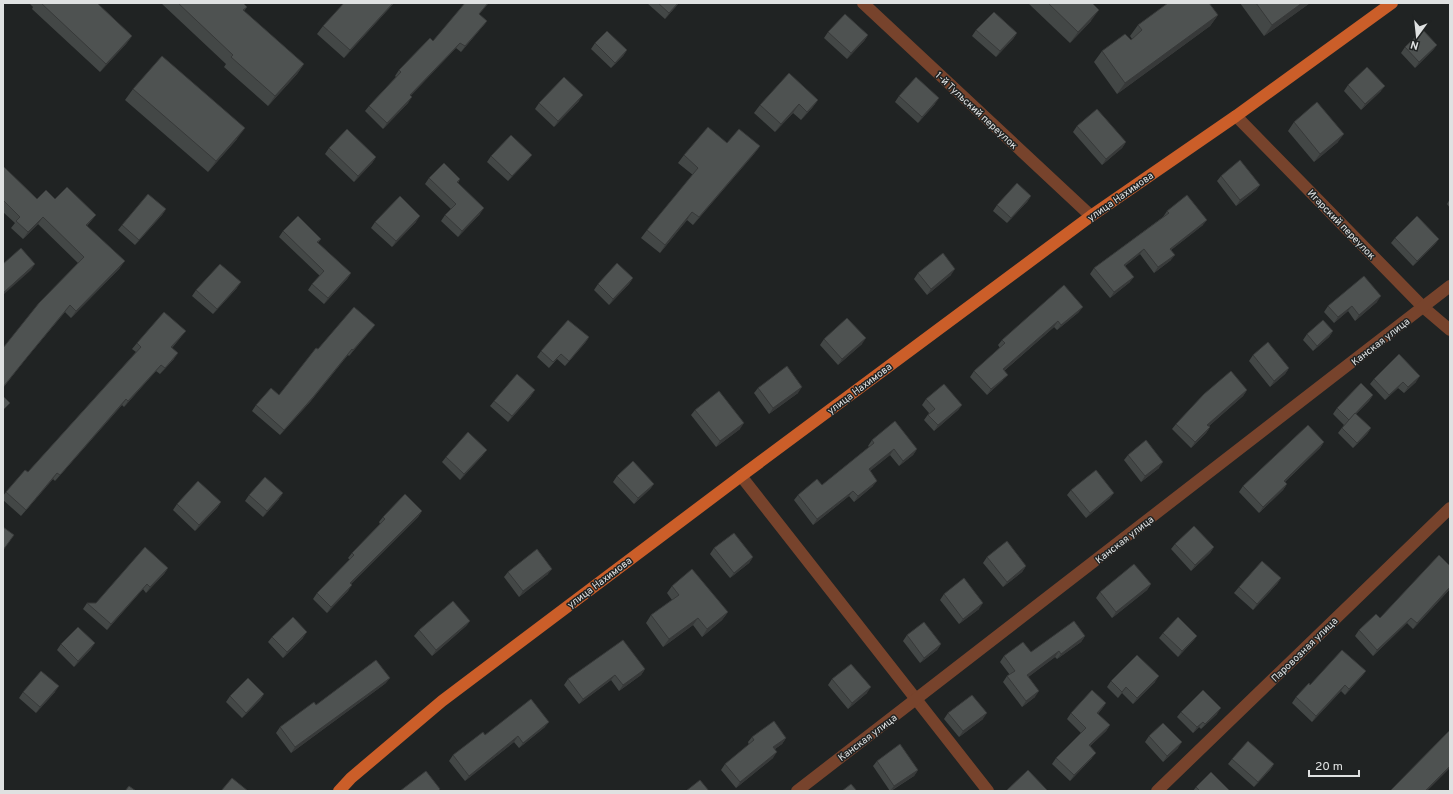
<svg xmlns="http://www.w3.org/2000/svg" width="1453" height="794" viewBox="0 0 1453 794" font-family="Overpass,sans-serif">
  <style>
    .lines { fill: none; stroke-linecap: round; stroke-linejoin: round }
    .minor { stroke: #77432c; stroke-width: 12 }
    .major { stroke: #cb5e29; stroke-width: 12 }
    .wall { fill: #434746 }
    .shaded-wall { fill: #373939 }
    .building { fill: #4e5251; stroke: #373939 }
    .labels { text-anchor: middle; stroke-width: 3; stroke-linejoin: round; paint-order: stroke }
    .street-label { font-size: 10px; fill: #dfe1e1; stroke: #202323 }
  </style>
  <rect width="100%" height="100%" fill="#202323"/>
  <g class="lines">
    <g class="minor">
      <path d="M863,3L1091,216"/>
      <path d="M1236,116L1423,307L1450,330"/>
      <path d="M741,476L988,791"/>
      <path d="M797,791L1450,286"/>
      <path d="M1157,791L1450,508"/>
    </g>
    <path class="major" d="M339,791L351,778L442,701L741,476L1091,216L1236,116L1392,3"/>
  </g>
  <g class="wall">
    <path d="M29,3H97L132,36L126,44L100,72L32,9L33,7Z"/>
    <path d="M161,3H243L247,7L244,11L304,64L297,74L268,106L224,67L226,64Z"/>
    <path d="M394,3L344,58L317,34L323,26Z"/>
    <path d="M647,3H679L665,19Z"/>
    <path d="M1028,3H1092L1091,21L1070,43Z"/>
    <path d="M1240,3H1310L1264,36Z"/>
    <path d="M479,14L487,21L483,26L461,52L456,48L410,96L408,103L383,129L365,111L369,106L396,77L395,76L399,70L433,41Z"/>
    <path d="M1218,15L1210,26L1117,94L1094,62L1102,51L1131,40L1132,39L1130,36L1138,25Z"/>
    <path d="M976,30L1017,33L1013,39L996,57L972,36Z"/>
    <path d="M828,32L868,35L864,41L847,59L824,38Z"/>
    <path d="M595,43L627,50L623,56L611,68L591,49Z"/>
    <path d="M1437,45L1433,50L1415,68L1401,53L1405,47Z"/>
    <path d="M1348,85L1381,91L1361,110L1344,91Z"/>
    <path d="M133,89L237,139L208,172L125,100Z"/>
    <path d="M899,96L935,104L918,123L895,102Z"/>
    <path d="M818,100L812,108L801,120L793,113L775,132L754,113L760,105Z"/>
    <path d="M579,101L554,127L535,109L539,103Z"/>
    <path d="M1294,122L1338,142L1314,162L1288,131Z"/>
    <path d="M1077,126L1126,142L1122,148L1102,165L1073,132Z"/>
    <path d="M727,143L760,146L754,154L693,225L687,220L660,253L641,238L647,230L693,175L678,163L684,155Z"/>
    <path d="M329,148L376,157L372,163L354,182L325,154Z"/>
    <path d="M532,155L528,160L508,181L487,162L491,156Z"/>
    <path d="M3,166L37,199H55L96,215L91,221L87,226L120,268L71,318L65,312L23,362L3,388V348L78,263L38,224L23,239L11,228L15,223L3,212Z"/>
    <path d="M1221,176L1260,185L1256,190L1236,206L1217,181Z"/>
    <path d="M429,178L460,179L458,183L480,214L458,237L441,221L445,215L451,209L425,184Z"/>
    <path d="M1031,196L1027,202L1007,223L993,211L997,205Z"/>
    <path d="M1450,199V208L1447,204Z"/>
    <path d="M166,209L162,215L135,245L118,230L122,225Z"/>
    <path d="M1167,211L1203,225L1171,250V260L1154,273L1140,254L1125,266L1130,282L1110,298L1090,274L1094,268L1163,217Z"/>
    <path d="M375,222H416L392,247L371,228Z"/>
    <path d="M283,231L321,239L318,243L351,273L347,279L324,304L308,290L312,284L320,276L279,237Z"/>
    <path d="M1395,238L1439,239L1435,244L1413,266L1391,243Z"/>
    <path d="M918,273L951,275L927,295L914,279Z"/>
    <path d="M633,278L629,284L609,305L594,290L598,284Z"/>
    <path d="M237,288L213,314L192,296L196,290Z"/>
    <path d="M1377,302L1355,321L1348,311L1334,323L1324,312L1328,306Z"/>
    <path d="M1079,312L1057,330L1054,327L1004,371L1003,380L987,395L970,377L974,371L1000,348L998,345L1002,340Z"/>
    <path d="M375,325L349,356L348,355L310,402L280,435L252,411L256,405L279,395L318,349Z"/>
    <path d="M1333,331L1329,337L1313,351L1303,340L1307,334Z"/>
    <path d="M181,337L172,348L174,359L160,374L156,371L124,407L122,405L55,481L53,479L21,516L3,500V496L6,492L28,472L136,352L132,349L137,343Z"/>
    <path d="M589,337L585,343L565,366L557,359L549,368L537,357L541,351Z"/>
    <path d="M824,339L862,344L838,365L820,345Z"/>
    <path d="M1253,355L1289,368L1285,374L1270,387L1249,361Z"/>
    <path d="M1374,379L1416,382L1404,393L1398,388L1385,400L1370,384Z"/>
    <path d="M758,388L798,393L769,414L754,393Z"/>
    <path d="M1247,390L1243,396L1209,426L1210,427L1206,433L1191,448L1172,429L1176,424Z"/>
    <path d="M1373,395L1369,401L1356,414L1371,428L1367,434L1353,448L1338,433L1344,425L1333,414L1337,408Z"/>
    <path d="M531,396L508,422L490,406L494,401Z"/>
    <path d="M926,399L962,405L958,410L934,431L924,420L929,413L922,405Z"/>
    <path d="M695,410L740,429L716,447L691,415Z"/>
    <path d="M872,440L917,449L913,455L899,466L890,455L870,471L873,486L854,502L849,496L813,525L794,500L798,495L822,485L869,447L868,446Z"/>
    <path d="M1324,442L1320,448L1285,482L1287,484L1283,490L1259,513L1239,492L1243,486Z"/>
    <path d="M483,455L460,480L442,462L446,457Z"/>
    <path d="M1128,455L1159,468L1141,482L1124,460Z"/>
    <path d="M617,476L654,484L650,489L634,504L613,482Z"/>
    <path d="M1071,490L1110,498L1086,518L1067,495Z"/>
    <path d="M249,495L279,499L263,517L245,501Z"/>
    <path d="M221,502L217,508L195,531L173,510L177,504Z"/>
    <path d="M422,511L418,517L351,584L348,591L327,613L313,599L317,593L350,560L348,558L352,553L380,524L379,522L383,517Z"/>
    <path d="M1175,544L1214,547L1210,553L1191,571L1171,549Z"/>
    <path d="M714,548L753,557L749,563L730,578L710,554Z"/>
    <path d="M987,557L1026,566L1022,572L1003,587L983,563Z"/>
    <path d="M168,568L164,574L146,593L143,589L107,630L83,609L87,603H96Z"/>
    <path d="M508,572L548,574L519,597L504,577Z"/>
    <path d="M1281,578L1277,584L1253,610L1234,593L1239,587Z"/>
    <path d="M1151,584L1147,590L1112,618L1096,598L1100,592Z"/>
    <path d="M672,586L728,612L722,620L702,637L693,625L663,647L646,623L651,615L672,600L667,593Z"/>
    <path d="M1450,589L1413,629L1407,623L1373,656L1355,636L1359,630L1380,618Z"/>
    <path d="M944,594L979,609L959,624L940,600Z"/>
    <path d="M470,621L466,626L432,656L414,636L419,630Z"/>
    <path d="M1163,633L1197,636L1193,641L1178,657L1159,638Z"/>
    <path d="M907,635L941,644L937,650L920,663L903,641Z"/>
    <path d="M1085,636L1081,642L1057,659L1055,657L1028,677L1035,697L1022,707L1003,682L1007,676L1010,675L1000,662L1004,656L1031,652Z"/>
    <path d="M272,637L303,638L283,658L268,642Z"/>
    <path d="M61,644L91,649L74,667L57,650Z"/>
    <path d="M645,669L641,675L619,691L611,680L579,704L564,685L568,679Z"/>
    <path d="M1366,671L1362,676L1345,695L1341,691L1312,722L1292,703L1296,697L1310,685Z"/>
    <path d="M832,679L867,693L848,709L828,685Z"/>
    <path d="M1111,681L1155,682L1133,704L1122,693L1118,698L1107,687Z"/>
    <path d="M386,683L291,753L276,733L280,727L316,705Z"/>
    <path d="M23,692H55L36,713L19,698Z"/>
    <path d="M264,694L260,700L242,718L226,702L230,696Z"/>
    <path d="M1106,703L1098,714L1110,725L1106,731L1090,746L1092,758L1070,781L1052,764L1056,758L1081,733L1067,719L1071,713Z"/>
    <path d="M1181,712L1217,714L1201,729L1199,727L1193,733L1177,717Z"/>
    <path d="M948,713L983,719L959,737L944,719Z"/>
    <path d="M545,727L519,748L514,742L465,781L449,761L453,755L485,735Z"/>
    <path d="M1149,736L1178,748L1163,762L1145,742Z"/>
    <path d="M752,737L786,738L782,744L775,749L773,758L736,788L721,770L725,764L749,745L748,742Z"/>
    <path d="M1232,759L1274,764L1270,770L1254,787L1228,764Z"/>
    <path d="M877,761L918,770L914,776L891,791H890L873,766Z"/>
    <path d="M1196,787L1230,791H1193Z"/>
  </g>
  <g class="shaded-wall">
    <path d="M393,3H394L344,58L350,50Z"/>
    <path d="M488,3H489L475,19L479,14Z"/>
    <path d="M678,3H679L665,19L669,13Z"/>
    <path d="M1302,3H1310L1264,36L1272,25Z"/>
    <path d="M1099,10L1091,21L1070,43L1078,32Z"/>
    <path d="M1218,15L1210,26L1117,94L1125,83Z"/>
    <path d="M487,21L483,26L461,52L465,46Z"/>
    <path d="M1017,33L1013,39L996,57L1000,51Z"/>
    <path d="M868,35L864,41L847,59L851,53Z"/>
    <path d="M132,36L126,44L100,72L106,64Z"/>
    <path d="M460,43L456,48L406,101L410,95Z"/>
    <path d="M1437,45L1433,50L1415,68L1419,62Z"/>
    <path d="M627,50L623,56L611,68L615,63Z"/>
    <path d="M304,64L297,74L268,106L275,96Z"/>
    <path d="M1385,86L1381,91L1361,110L1365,104Z"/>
    <path d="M583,95L579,101L554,127L558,121Z"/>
    <path d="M412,97L408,103L383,129L387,123Z"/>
    <path d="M939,98L935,104L918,123L922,117Z"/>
    <path d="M818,100L812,108L801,120L807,112Z"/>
    <path d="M799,104L793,113L775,132L781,124Z"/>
    <path d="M245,128L237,139L208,172L216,161Z"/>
    <path d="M1344,134L1338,142L1314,162L1320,154Z"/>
    <path d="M1126,142L1122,148L1102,165L1106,159Z"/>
    <path d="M760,146L754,154L693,225L699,217Z"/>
    <path d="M532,155L528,160L508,181L512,176Z"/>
    <path d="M376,157L372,163L354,182L358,176Z"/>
    <path d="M1260,185L1256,190L1236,206L1240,200Z"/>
    <path d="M1031,196L1027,202L1007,223L1011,218Z"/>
    <path d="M484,208L480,214L458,237L462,231Z"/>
    <path d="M166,209L162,215L135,245L139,240Z"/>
    <path d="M692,212L687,220L660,253L665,245Z"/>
    <path d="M96,215L91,221L81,232L86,225Z"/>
    <path d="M420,216L416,222L392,247L396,241Z"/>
    <path d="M43,217L38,224L23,239L28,232Z"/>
    <path d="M1207,220L1203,225L1166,254L1170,249Z"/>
    <path d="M1439,239L1435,244L1413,266L1417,261Z"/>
    <path d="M1144,249L1140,254L1120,270L1124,265Z"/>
    <path d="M1175,255L1171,260L1154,273L1158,267Z"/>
    <path d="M125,261L120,268L71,318L76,311Z"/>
    <path d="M35,264L31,270L3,295V293Z"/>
    <path d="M955,269L951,275L927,295L931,289Z"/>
    <path d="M351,273L347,279L324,304L328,298Z"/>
    <path d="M1134,277L1130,282L1110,298L1114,292Z"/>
    <path d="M633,278L629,284L609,305L613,299Z"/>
    <path d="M241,282L237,288L213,314L217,309Z"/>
    <path d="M1381,296L1377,302L1355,321L1359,315Z"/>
    <path d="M70,305L65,312L23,362L3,388L28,356Z"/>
    <path d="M1352,306L1348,311L1334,323L1338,317Z"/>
    <path d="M1083,307L1079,312L1057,330L1061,325Z"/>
    <path d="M1058,321L1054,327L999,375L1003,369Z"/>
    <path d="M375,325L371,330L349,356L353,350Z"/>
    <path d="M186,331L181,337L167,353L171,347Z"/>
    <path d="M1333,331L1329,337L1313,351L1317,346Z"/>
    <path d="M589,337L585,343L565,366L569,361Z"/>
    <path d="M866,338L862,344L838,365L842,359Z"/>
    <path d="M352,349L310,402L280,435L284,430Z"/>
    <path d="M178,353L174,359L160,374L165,368Z"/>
    <path d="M161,365L156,371L124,407L128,401Z"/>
    <path d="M1289,368L1285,374L1270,387L1274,381Z"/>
    <path d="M1008,375L1003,380L987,395L991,389Z"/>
    <path d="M1420,376L1416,382L1404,393L1408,387Z"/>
    <path d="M1403,382L1398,388L1385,400L1389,395Z"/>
    <path d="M802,387L798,393L769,414L773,408Z"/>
    <path d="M535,390L531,396L508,422L512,416Z"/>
    <path d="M1247,390L1243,396L1203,431L1207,425Z"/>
    <path d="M1373,395L1369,401L1345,425L1349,420Z"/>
    <path d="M126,399L122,405L55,481L60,475Z"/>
    <path d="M962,405L958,410L934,431L938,425Z"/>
    <path d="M744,423L740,429L716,447L720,441Z"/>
    <path d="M1210,427L1206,433L1191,448L1195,442Z"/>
    <path d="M1371,428L1367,434L1353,448L1357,443Z"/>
    <path d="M1324,442L1320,448L1280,486L1284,481Z"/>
    <path d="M894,449L890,455L865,475L869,469Z"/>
    <path d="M917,449L913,455L899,466L903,461Z"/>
    <path d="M487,450L483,455L460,480L464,474Z"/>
    <path d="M1163,462L1159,468L1141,482L1145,476Z"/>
    <path d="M57,473L53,479L21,516L26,510Z"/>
    <path d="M877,481L873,486L854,502L858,496Z"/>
    <path d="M654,484L650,489L634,504L638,498Z"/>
    <path d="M1287,484L1283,490L1259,513L1263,507Z"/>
    <path d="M853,491L849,496L813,525L817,519Z"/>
    <path d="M283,493L279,499L263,517L267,511Z"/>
    <path d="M1114,493L1110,498L1086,518L1090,513Z"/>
    <path d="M221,502L217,508L195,531L199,525Z"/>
    <path d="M422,511L418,517L346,589L350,583Z"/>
    <path d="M1214,547L1210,553L1191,571L1195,565Z"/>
    <path d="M753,557L749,563L730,578L734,573Z"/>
    <path d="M1026,566L1022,572L1003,587L1007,582Z"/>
    <path d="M168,568L164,574L146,593L150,587Z"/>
    <path d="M552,569L548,574L519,597L523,591Z"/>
    <path d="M1281,578L1277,584L1253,610L1257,604Z"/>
    <path d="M147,584L143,589L107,630L111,624Z"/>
    <path d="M1151,584L1147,590L1112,618L1116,612Z"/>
    <path d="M352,585L348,591L327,613L331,607Z"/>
    <path d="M1450,587V589L1413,629L1417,623Z"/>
    <path d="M983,603L979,609L959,624L963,619Z"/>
    <path d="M728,612L722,620L702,637L707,629Z"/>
    <path d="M698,618L693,625L663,647L669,639Z"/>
    <path d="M1411,618L1407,623L1373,656L1377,650Z"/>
    <path d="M470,621L466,626L432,656L436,650Z"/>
    <path d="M307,632L303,638L283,658L287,652Z"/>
    <path d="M1085,636L1081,642L1057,659L1061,654Z"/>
    <path d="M1197,636L1193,641L1178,657L1182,651Z"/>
    <path d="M95,643L91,649L74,667L78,661Z"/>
    <path d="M941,644L937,650L920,663L924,658Z"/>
    <path d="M1059,651L1055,657L1023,681L1027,675Z"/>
    <path d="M645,669L641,675L619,691L623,685Z"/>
    <path d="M1366,671L1362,676L1345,695L1349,689Z"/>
    <path d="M615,675L611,680L579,704L583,699Z"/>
    <path d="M1159,676L1155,682L1133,704L1137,698Z"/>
    <path d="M390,678L386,683L291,753L295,747Z"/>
    <path d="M1345,685L1341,691L1312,722L1316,716Z"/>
    <path d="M59,686L55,692L36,713L40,707Z"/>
    <path d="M871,687L867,693L848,709L852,703Z"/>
    <path d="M1126,687L1122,693L1118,698L1122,692Z"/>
    <path d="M1039,691L1035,697L1022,707L1026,701Z"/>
    <path d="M264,694L260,700L242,718L246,713Z"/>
    <path d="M1106,703L1102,709L1093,719L1097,713Z"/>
    <path d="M1221,708L1217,714L1201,729L1205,724Z"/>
    <path d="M987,713L983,719L959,737L963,731Z"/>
    <path d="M549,722L545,727L519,748L523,743Z"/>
    <path d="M1203,722L1199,727L1193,733L1197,727Z"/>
    <path d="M1110,725L1106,731L1085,751L1089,745Z"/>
    <path d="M518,736L514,742L465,781L469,776Z"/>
    <path d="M786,738L782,744L769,753L773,747Z"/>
    <path d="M1182,742L1178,748L1163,762L1167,756Z"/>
    <path d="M777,752L773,758L736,788L740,782Z"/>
    <path d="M1096,753L1092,758L1070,781L1074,775Z"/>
    <path d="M1274,764L1270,770L1254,787L1258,782Z"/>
    <path d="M1450,766V768L1427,791H1425Z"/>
    <path d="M918,770L914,776L890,791L894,786Z"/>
  </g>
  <g class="building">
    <path d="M41,3H97L132,36L106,64Z"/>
    <path d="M178,3H243L247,7L243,10L304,64L275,96L231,57L233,55Z"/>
    <path d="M344,3H393L350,50L323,26Z"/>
    <path d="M465,3H488L479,14L487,21L465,46L460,43L410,95L412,97L387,123L369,106L401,72L399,70L430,38L433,41Z"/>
    <path d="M658,3H678L669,13Z"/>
    <path d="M1048,3H1092L1099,10L1078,32Z"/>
    <path d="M1168,3H1209L1218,15L1125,83L1102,51L1125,34L1131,40L1142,30L1138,25Z"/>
    <path d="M1256,3H1302L1272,25Z"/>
    <path d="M994,12L1017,33L1000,51L976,30Z"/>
    <path d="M845,14L868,35L851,53L828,32Z"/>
    <path d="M1423,30L1437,45L1419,62L1405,47Z"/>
    <path d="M607,31L627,50L615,63L595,43Z"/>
    <path d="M162,56L245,128L216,161L133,89Z"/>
    <path d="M1367,67L1385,86L1365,104L1348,85Z"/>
    <path d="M789,73L818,100L807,112L799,104L781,124L760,105Z"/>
    <path d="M564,77L583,95L558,121L539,103Z"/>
    <path d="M916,77L939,98L922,117L899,96Z"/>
    <path d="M1317,102L1344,134L1320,154L1294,122Z"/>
    <path d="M1097,109L1126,142L1106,159L1077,126Z"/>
    <path d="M708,127L727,143L739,129L760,146L699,217L692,212L665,245L647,230L698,168L684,155Z"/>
    <path d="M347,129L376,157L358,176L329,148Z"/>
    <path d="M511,135L532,155L512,176L491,156Z"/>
    <path d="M1240,160L1260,185L1240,200L1221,176Z"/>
    <path d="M444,163L460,179L457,182L484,208L462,231L445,215L456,204L429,178Z"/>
    <path d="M3,166L37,199L46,190L55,199L67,187L96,215L86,225L125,261L76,311L70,305L28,356L3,387V348L39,303L84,257L43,217L28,232L16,221L20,217L3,200Z"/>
    <path d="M1017,183L1031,196L1011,218L997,205Z"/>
    <path d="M148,194L166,209L139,240L122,225Z"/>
    <path d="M1187,195L1207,220L1170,249L1175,255L1158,267L1144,249L1124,265L1134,277L1114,292L1094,268L1169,213L1167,211Z"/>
    <path d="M400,196L420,216L396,241L375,222Z"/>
    <path d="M298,216L321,239L317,242L351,273L328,298L312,284L324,271L283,231Z"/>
    <path d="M1417,216L1439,239L1417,261L1395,238Z"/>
    <path d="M21,248L35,264L3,293V264Z"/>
    <path d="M943,253L955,269L931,289L918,273Z"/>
    <path d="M617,263L633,278L613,299L598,284Z"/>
    <path d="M220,264L241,282L217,309L196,290Z"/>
    <path d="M1364,276L1381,296L1359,315L1352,306L1338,317L1328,306Z"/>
    <path d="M1064,285L1083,307L1061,325L1058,321L1003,369L1008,375L991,389L974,371L1005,343L1002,340Z"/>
    <path d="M354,307L375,325L353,350L352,349L314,396L284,430L256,405L271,388L279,395L316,348L318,349Z"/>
    <path d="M164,312L186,331L171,347L178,353L165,368L161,365L128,401L126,399L60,475L57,473L26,510L6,492L25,470L28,472L141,347L137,343Z"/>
    <path d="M847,318L866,338L842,359L824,339Z"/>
    <path d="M568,320L589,337L569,361L561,354L553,362L541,351Z"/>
    <path d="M1323,320L1333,331L1317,346L1307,334Z"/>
    <path d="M1268,342L1289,368L1274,381L1253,355Z"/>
    <path d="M1399,354L1420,376L1408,387L1403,382L1389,395L1374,379Z"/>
    <path d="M787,366L802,387L773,408L758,388Z"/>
    <path d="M1231,371L1247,390L1207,425L1210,427L1195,442L1176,424L1204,394Z"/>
    <path d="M517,374L535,390L512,416L494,401Z"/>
    <path d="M1361,383L1373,395L1349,420L1337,408Z"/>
    <path d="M944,384L962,405L938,425L928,415L935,409L926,399Z"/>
    <path d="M719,391L744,423L720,441L695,410Z"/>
    <path d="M3,396L10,403L3,410Z"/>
    <path d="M1355,413L1371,428L1357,443L1342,428Z"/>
    <path d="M895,421L917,449L903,461L894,449L869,469L877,481L858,496L853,491L817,519L798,495L817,479L822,485L874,443L872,440Z"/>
    <path d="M1308,425L1324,442L1284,481L1287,484L1263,507L1243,486Z"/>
    <path d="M468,432L487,450L464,474L446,457Z"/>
    <path d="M1146,440L1163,462L1145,476L1128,455Z"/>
    <path d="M633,461L654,484L638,498L617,476Z"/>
    <path d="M1096,470L1114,493L1090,513L1071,490Z"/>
    <path d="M265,477L283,493L267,511L249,495Z"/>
    <path d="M198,481L221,502L199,525L177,504Z"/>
    <path d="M405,494L422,511L350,583L352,585L331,607L317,593L354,555L352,553L385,519L383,517Z"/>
    <path d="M1194,526L1214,547L1195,565L1175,544Z"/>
    <path d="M3,527L14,535L3,550Z"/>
    <path d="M734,533L753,557L734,573L714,548Z"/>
    <path d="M1007,541L1026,566L1007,582L987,557Z"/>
    <path d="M145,547L168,568L150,587L147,584L111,624L87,603H96Z"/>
    <path d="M537,549L552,569L523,591L508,572Z"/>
    <path d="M1439,555L1450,566V587L1417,623L1411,618L1377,650L1359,630L1376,614L1380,618Z"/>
    <path d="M1262,561L1281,578L1257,604L1239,587Z"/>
    <path d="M1134,564L1151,584L1116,612L1100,592Z"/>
    <path d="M692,569L728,612L707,629L698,618L669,639L651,615L679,595L672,586Z"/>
    <path d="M964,578L983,603L963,619L944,594Z"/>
    <path d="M453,601L470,621L436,650L419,630Z"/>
    <path d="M293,617L307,632L287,652L272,637Z"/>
    <path d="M1178,617L1197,636L1182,651L1163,633Z"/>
    <path d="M1074,621L1085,636L1061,654L1059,651L1027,675L1039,691L1026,701L1007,676L1015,671L1004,656L1023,642L1031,652Z"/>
    <path d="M924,622L941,644L924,658L907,635Z"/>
    <path d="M78,627L95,643L78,661L61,644Z"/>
    <path d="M623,640L645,669L623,685L615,675L583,699L568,679Z"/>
    <path d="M1342,650L1366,671L1349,689L1345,685L1316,716L1296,697L1309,683L1310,685Z"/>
    <path d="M1137,655L1159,676L1137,698L1126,687L1122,692L1111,681Z"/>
    <path d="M376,660L390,678L295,747L280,727L314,702L316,705Z"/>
    <path d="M851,664L871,687L852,703L832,679Z"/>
    <path d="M41,671L59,686L40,707L23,692Z"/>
    <path d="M248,678L264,694L246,713L230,696Z"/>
    <path d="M1092,690L1106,703L1097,713L1110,725L1089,745L1096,753L1074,775L1056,758L1086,728L1071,713Z"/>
    <path d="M1203,690L1221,708L1205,724L1203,722L1197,727L1181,712Z"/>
    <path d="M972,695L987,713L963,731L948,713Z"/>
    <path d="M531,699L549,722L523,743L518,736L469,776L453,755L483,732L485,735Z"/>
    <path d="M774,721L786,738L773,747L777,752L740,782L725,764L754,740L752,737Z"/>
    <path d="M1163,723L1182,742L1167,756L1149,736Z"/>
    <path d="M1450,730V766L1425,791H1390Z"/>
    <path d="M1248,741L1274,764L1258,782L1232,759Z"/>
    <path d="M900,744L918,770L894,786L877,761Z"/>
    <path d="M1028,770L1047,790L1046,791H1006Z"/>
    <path d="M426,771L440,789L438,791H400Z"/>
    <path d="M1211,772L1230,791H1200L1196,787Z"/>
    <path d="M232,778L248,791H221Z"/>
    <path d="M700,780L709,791H686Z"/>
    <path d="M851,784L857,791H842Z"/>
    <path d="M129,786L136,791H125Z"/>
  </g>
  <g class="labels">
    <g class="street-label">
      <text transform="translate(977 110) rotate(43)" y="4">1-й Тульский переулок</text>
      <text transform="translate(1120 196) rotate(-35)" y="4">улица Нахимова</text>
      <text transform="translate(1342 224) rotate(46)" y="4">Игарский переулок</text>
      <text transform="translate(1380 341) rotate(-38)" y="4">Канская улица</text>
      <text transform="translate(859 388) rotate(-37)" y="4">улица Нахимова</text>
      <text transform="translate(1124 539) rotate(-38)" y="4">Канская улица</text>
      <text transform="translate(599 582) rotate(-37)" y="4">улица Нахимова</text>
      <text transform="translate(1304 649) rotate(-44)" y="4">Паровозная улица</text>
      <text transform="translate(867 737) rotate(-37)" y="4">Канская улица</text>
    </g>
  </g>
  <rect width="1453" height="794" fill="none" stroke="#dfe1e1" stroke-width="8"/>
  <g transform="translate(1417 36) rotate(195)" stroke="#202323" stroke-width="3" paint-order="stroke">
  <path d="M0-3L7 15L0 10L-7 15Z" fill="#dfe1e1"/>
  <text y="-6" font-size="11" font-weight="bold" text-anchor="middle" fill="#dfe1e1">N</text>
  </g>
  <path d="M1309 770v6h50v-6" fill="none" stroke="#dfe1e1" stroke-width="2"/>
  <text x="1315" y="770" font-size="12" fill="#dfe1e1" stroke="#202323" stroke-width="3" paint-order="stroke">20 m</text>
</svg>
